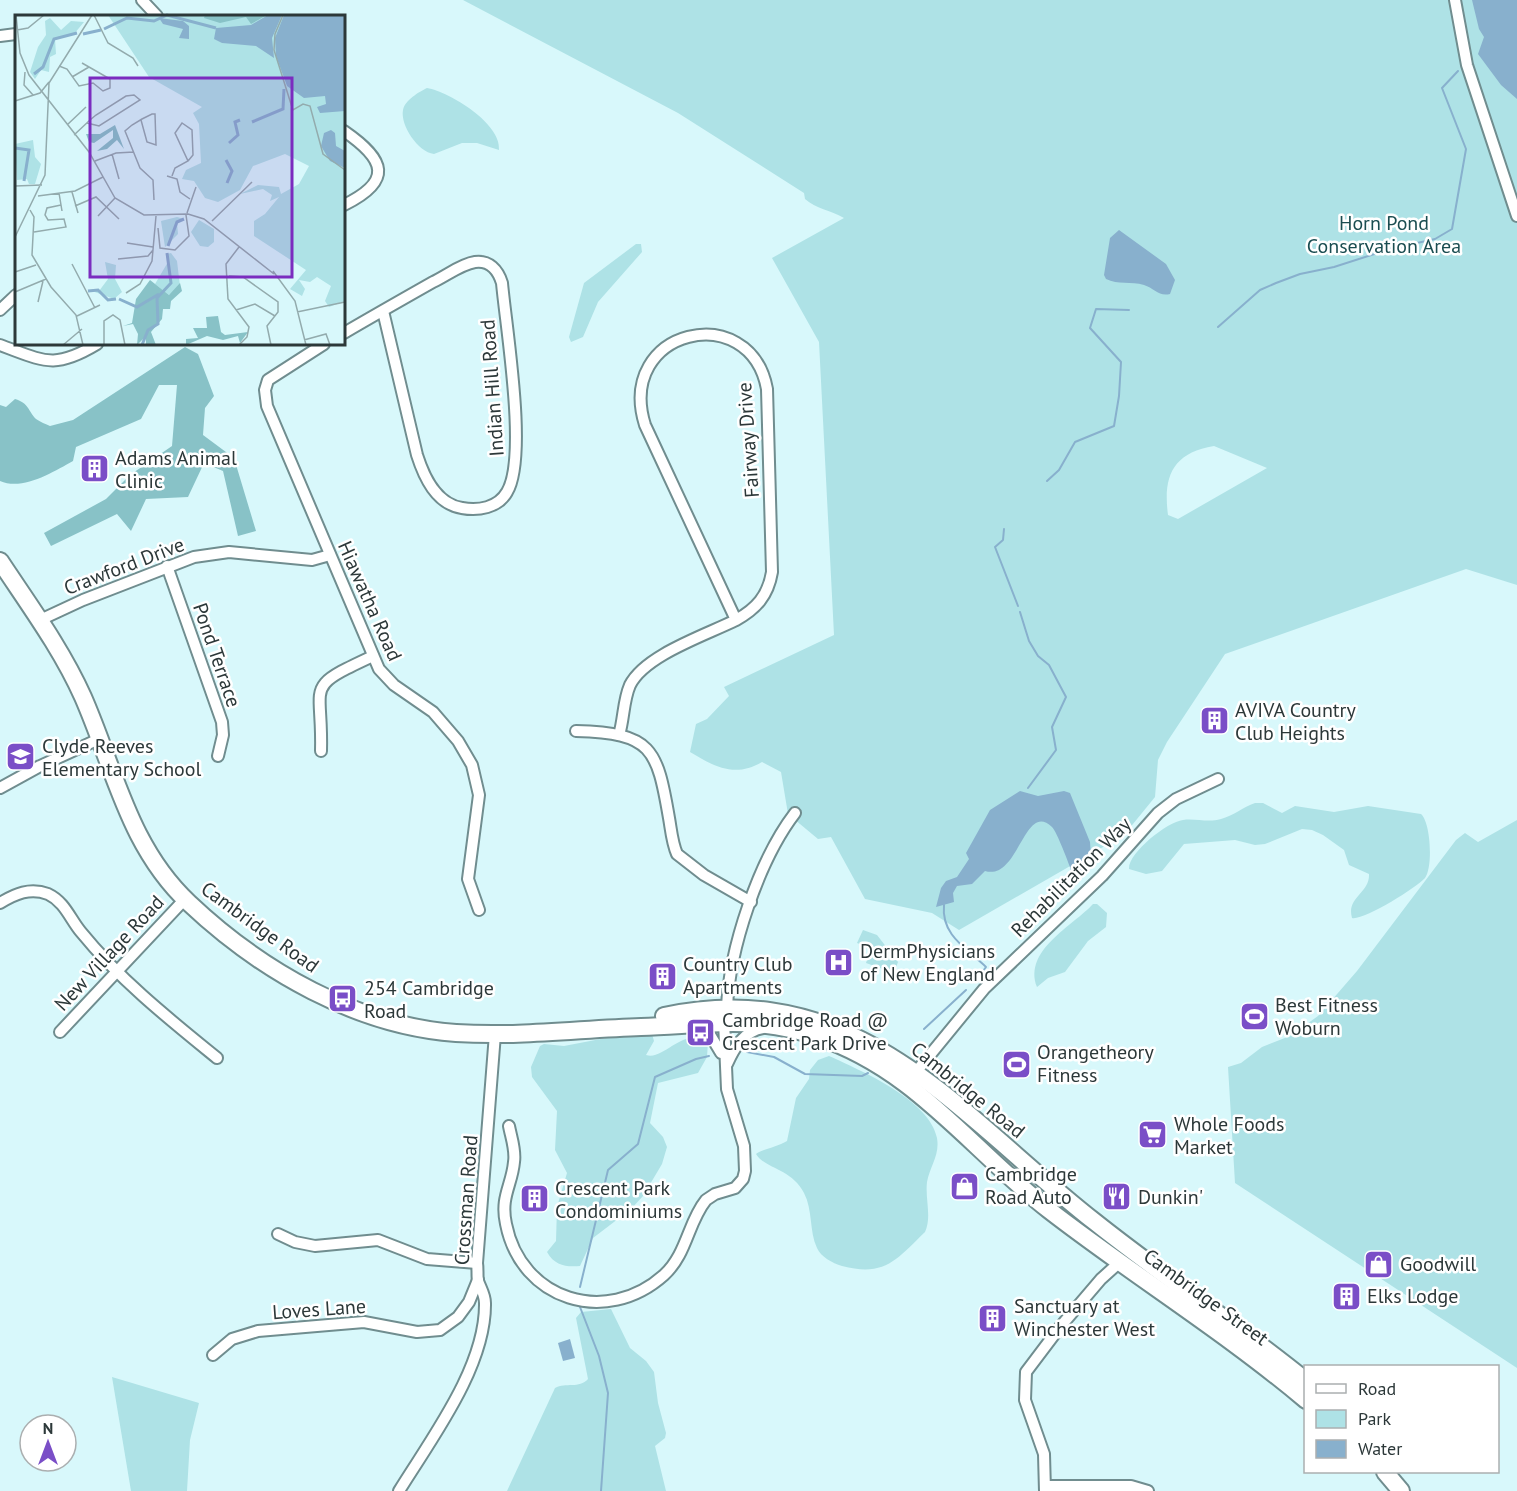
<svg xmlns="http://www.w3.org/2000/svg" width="1517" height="1491" viewBox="0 0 1517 1491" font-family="'PT Sans',sans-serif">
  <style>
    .green { fill: #aee2e6; fill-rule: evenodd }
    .forest { fill: #88c2c7 }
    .water { fill: #88b0cd }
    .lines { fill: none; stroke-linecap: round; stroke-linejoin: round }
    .stream { stroke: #88b0cd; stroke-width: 2 }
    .minor-casing { stroke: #708d8f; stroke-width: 14 }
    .trunk-casing { stroke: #708d8f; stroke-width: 20 }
    .minor { stroke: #fff; stroke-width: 10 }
    .trunk { stroke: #fff; stroke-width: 16 }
    .labels { text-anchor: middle; stroke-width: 5; stroke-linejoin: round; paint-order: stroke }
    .park-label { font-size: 20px; fill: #1a4d51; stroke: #fff }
    .street-label { font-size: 20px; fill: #2c3839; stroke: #fff }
    .poi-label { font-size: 20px; fill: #2c3839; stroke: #fff; text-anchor: start }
    .inset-river { fill: none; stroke: #88b0cd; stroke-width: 3 }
    .inset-road { fill: none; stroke: #93abad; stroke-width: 1.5 }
    .view { fill: #7b2cbf; fill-opacity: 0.15; stroke: #7b2cbf; stroke-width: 3 }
    .inset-edge { fill: none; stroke: #2c3839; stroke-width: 3 }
  </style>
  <rect width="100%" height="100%" fill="#d8f8fb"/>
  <g class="green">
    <path d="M463,0H1517V585L1466,569L1225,654L1167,742L1158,760L1155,797L1124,835L959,930L932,913L865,899L831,837L818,839L788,814L781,772L762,762C735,778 715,767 690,752L696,724L707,719L729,696L724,687L834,635L819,342L772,258L844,218C830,210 816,209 805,199L804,193L678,113ZM1214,446L1267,468L1178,519L1168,515C1163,477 1172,453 1214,446Z"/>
    <path d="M427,88C450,92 502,124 499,150L477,143H462L434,154C418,152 400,125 403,110C405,100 419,92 427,88Z"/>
    <path d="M636,244H641L642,252L598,302L583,337L571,342L569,337L584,283Z"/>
    <path d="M1255,803H1263L1282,813L1295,806L1334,812L1368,806L1421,814C1431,823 1433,867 1425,878C1416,888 1363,921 1352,918C1346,897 1370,893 1369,874L1349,865L1344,850L1323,835L1312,830L1302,829L1265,844L1255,845L1235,840L1184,844L1162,871L1146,874L1129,869C1128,853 1167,822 1183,820C1195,818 1208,823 1221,819C1233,816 1243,807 1255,803Z"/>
    <path d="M1517,820V1368L1235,1183L1228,1067L1241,1063L1262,1047L1290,1036L1318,1016L1357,971L1456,840L1465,833L1478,842Z"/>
    <path d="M1093,904H1097L1107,913L1106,927L1088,941L1065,972L1048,978L1037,987C1023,950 1073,926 1093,904Z"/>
    <path d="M863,930L877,935L898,962L894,973L866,963L871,948L857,943Z"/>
    <path d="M632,1033L652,1034L654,1041L646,1055C662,1060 675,1036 702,1036L708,1042L707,1057L698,1073L658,1083L650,1123L663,1137L667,1147L662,1164L643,1196L631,1209L593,1238L580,1266C566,1267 555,1266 547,1252L556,1241L557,1207L567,1173L555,1150L557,1111L532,1077L531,1067L540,1046L544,1044L564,1046Z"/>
    <path d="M829,1056C860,1070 930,1100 937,1138C940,1155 930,1166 927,1182C925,1199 932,1217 925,1232C896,1260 885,1277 842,1266C832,1263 821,1257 817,1248C809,1231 813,1210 804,1193C791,1168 765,1169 756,1154C760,1150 777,1147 787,1141L796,1098L809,1079L810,1070L818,1060Z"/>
    <path d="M611,1309L630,1348L646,1361L654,1372L658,1403L666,1433L665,1438L655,1446L666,1491H507L555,1388C566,1382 579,1389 588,1379L576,1318L581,1312Z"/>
    <path d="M112,1377L199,1403L190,1440L187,1491H131Z"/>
  </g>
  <path class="forest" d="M185,347L198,354L214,396L205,408L203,435L234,458L256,531L238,536L223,471L204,463L188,497L146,499L131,531L117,514L51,546L44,533L106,499L130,475L172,446L177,385H159L141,419L76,447L73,461C53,472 23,491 0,481V405L6,407L15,399C29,403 28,411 36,419C40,422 46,424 50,426L73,420Z"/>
  <g class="water">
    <path d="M1472,0H1517V99L1501,85L1478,54L1484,37L1479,29Z"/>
    <path d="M1119,230L1166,264L1175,280L1170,294C1159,297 1154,288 1144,285C1131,281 1118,285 1106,279L1104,275L1110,238Z"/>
    <path d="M1020,791L1038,796L1064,791L1070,793L1090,842L1091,856L1085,861L1090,871L1072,873C1069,864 1057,832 1052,827C1024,800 1019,881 985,871L972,884L957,886L953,893L954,902L936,907L941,888L946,881L957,877L969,859L966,853L990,810Z"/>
    <path d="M570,1339L575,1358L563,1361L558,1343Z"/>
  </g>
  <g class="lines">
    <g class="stream">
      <path d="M1218,327L1260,290L1276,283L1300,274L1334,267L1390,249L1435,239L1452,229L1466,149L1442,88L1458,71"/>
      <path d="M1047,481L1059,470L1075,442L1114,426L1119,396L1121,362L1090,328L1096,309L1129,310"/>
      <path d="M1004,529L1003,540L995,547L1018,606"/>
      <path d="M1020,612L1029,641L1038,656L1049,665L1066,697L1052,727L1056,750L1028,788"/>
      <path d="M944,905C941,935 966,948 986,967L978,978"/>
      <path d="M924,1029L966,990"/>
      <path d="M747,1052L774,1057L805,1074L862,1076L868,1073"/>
      <path d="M580,1287L608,1170L638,1144L655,1077L696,1059L709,1056"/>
      <path d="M580,1307L599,1356L608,1393L601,1491"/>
    </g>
    <defs>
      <g id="minor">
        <path d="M142,0L157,16"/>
        <path d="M1455,0L1467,65L1517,216"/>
        <path d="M0,36L16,34"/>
        <path d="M344,131C386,160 393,181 344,205"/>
        <path d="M0,310L16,295"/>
        <path d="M344,333C373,316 403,299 433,282C446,276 461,264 475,262C489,260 498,270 502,283C506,328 528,457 507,492C498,508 478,511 462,508C436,504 424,477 417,455L383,311"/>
        <path d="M324,344L268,380L265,390L267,406L379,669L394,685L433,712L458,741L472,765L479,795L468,879L479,910"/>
        <path d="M0,345C44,361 54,370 97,344"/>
        <path d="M167,566L222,722L223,735L218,756"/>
        <path d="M40,620L83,600L194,557L229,552L312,560L330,555"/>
        <path d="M576,731C652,733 657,748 669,818C671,829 672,843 677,854L704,875L751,902"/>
        <path d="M619,735C624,719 623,701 630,685C645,655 706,635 736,620L645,425C615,329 750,298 767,389L772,572C768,596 756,609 736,620"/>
        <path d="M321,751C323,682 302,689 373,656"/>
        <path d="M0,788L40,766L99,739"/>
        <path d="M0,903C15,894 30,887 48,894C65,902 70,919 81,932C120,980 169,1019 217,1058"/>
        <path d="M727,1008C729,949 759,860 795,813"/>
        <path d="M696,1026L709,1033L721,1053"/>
        <path d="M60,1032L185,899"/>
        <path d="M727,1064C734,1048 744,1031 763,1028"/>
        <path d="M916,1072L984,989L1102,876L1158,813L1176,799L1218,779"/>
        <path d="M509,1126C511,1137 516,1150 514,1162C512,1185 500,1197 506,1224C521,1300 606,1327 664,1275C687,1254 688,1222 706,1200L715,1194L735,1188L743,1179L745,1171L744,1146L727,1089L724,1021"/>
        <path d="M278,1234L295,1242L315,1246L378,1240L427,1259L477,1263"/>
        <path d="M213,1355L232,1339L258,1331L364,1322L417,1332L440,1330L458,1317L469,1302L478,1280"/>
        <path d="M1045,1486H1131L1148,1491"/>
        <path d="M399,1491C431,1439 486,1367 485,1303C485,1295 481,1289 478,1281C477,1276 478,1269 477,1263L495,1034"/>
        <path d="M1045,1491L1044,1454L1025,1400L1026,1372L1060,1327L1101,1279L1121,1261"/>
      </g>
      <g id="trunk">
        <path d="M0,561C29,605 61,648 83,697C115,770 129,847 189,903C261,971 357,1026 456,1033C518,1037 580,1029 641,1027C705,1025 752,1015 816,1036C916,1069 969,1148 1049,1210C1133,1275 1224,1331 1306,1400"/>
        <path d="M664,1016C859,974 959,1116 1095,1222C1164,1277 1237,1325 1306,1381"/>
        <path d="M1385,1472L1401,1491"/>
      </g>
    </defs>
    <use href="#minor" class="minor-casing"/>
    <use href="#trunk" class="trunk-casing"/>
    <use href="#minor" class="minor"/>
    <use href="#trunk" class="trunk"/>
  </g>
  <defs>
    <symbol id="building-square" viewBox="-11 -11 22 22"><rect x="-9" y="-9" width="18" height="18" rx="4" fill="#7a4ec7" stroke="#fff"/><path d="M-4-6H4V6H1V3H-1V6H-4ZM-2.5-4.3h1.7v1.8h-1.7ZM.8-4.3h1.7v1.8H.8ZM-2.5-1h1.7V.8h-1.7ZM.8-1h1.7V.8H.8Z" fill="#fff"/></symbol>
    <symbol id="school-square" viewBox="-11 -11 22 22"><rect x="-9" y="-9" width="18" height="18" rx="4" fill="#7a4ec7" stroke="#fff"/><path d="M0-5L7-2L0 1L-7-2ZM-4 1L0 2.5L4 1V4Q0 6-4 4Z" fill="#fff"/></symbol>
    <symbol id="hospital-square" viewBox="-11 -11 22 22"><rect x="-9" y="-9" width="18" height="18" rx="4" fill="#7a4ec7" stroke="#fff"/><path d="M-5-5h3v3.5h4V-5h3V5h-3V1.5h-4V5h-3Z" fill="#fff"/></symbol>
    <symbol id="bus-square" viewBox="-11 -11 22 22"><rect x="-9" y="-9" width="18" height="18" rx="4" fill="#7a4ec7" stroke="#fff"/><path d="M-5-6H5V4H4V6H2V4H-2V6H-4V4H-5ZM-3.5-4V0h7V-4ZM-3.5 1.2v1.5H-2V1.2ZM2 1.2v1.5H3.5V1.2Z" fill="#fff"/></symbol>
    <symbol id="stadium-square" viewBox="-11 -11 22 22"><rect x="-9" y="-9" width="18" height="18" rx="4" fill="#7a4ec7" stroke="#fff"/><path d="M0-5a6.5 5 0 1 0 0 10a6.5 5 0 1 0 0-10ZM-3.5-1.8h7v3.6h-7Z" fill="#fff"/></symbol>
    <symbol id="supermarket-square" viewBox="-11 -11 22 22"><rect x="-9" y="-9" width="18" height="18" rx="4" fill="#7a4ec7" stroke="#fff"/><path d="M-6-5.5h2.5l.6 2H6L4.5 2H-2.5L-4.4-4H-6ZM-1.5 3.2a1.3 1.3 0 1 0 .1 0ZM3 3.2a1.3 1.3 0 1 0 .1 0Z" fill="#fff"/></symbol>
    <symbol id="shop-square" viewBox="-11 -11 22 22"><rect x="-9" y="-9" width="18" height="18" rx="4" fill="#7a4ec7" stroke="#fff"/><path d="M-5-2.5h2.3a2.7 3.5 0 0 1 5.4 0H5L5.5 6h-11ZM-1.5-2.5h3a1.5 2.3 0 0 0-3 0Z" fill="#fff"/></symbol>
    <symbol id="restaurant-square" viewBox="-11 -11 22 22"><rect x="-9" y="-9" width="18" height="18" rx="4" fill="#7a4ec7" stroke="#fff"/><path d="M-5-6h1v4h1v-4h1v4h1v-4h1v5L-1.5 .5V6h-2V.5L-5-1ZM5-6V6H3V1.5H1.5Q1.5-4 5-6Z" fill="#fff"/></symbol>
  </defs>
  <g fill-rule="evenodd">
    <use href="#building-square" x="78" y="452" width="33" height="33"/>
    <use href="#building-square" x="1198" y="704" width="33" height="33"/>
    <use href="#school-square" x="4" y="740" width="33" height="33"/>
    <use href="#hospital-square" x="822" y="946" width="33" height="33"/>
    <use href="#building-square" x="646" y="960" width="33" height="33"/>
    <use href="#bus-square" x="326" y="982" width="33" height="33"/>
    <use href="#stadium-square" x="1238" y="1000" width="33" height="33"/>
    <use href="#bus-square" x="684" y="1016" width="33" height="33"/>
    <use href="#stadium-square" x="1000" y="1048" width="33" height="33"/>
    <use href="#supermarket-square" x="1136" y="1118" width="33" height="33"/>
    <use href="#shop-square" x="948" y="1170" width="33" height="33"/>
    <use href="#restaurant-square" x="1100" y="1180" width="33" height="33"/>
    <use href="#building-square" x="518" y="1182" width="33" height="33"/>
    <use href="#shop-square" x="1362" y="1248" width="33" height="33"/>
    <use href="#building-square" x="1330" y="1280" width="33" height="33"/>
    <use href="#building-square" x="976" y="1302" width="33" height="33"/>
  </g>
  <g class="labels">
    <g class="park-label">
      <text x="1384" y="230">Horn Pond<tspan x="1384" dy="23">Conservation Area</tspan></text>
    </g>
    <g class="street-label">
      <text transform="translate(492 388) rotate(-94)" y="7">Indian Hill Road</text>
      <text transform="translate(748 440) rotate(-94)" y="7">Fairway Drive</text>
      <text transform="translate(124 566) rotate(-21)" y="7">Crawford Drive</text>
      <text transform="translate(370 601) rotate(66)" y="7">Hiawatha Road</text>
      <text transform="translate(217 655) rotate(71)" y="7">Pond Terrace</text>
      <text transform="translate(1071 877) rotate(-45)" y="7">Rehabilitation Way</text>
      <text transform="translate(260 927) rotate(36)" y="7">Cambridge Road</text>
      <text transform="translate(109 953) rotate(-47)" y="7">New Village Road</text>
      <text transform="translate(968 1090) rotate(39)" y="7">Cambridge Road</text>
      <text transform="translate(466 1200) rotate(-86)" y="7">Crossman Road</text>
      <text transform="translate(1206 1297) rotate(36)" y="7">Cambridge Street</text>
      <text transform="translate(319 1309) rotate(-4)" y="7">Loves Lane</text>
    </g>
    <g class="poi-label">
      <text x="115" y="465">Adams Animal<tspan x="115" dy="23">Clinic</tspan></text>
      <text x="1235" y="717">AVIVA Country<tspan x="1235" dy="23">Club Heights</tspan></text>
      <text x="42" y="753">Clyde Reeves<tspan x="42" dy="23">Elementary School</tspan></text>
      <text x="860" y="958">DermPhysicians<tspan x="860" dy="23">of New England</tspan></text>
      <text x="683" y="971">Country Club<tspan x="683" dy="23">Apartments</tspan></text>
      <text x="364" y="995">254 Cambridge<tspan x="364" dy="23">Road</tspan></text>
      <text x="1275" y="1012">Best Fitness<tspan x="1275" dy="23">Woburn</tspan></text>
      <text x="722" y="1027">Cambridge Road @<tspan x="722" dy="23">Crescent Park Drive</tspan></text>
      <text x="1037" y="1059">Orangetheory<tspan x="1037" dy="23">Fitness</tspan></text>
      <text x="1174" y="1131">Whole Foods<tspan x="1174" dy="23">Market</tspan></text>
      <text x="985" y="1181">Cambridge<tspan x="985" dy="23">Road Auto</tspan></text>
      <text x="555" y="1195">Crescent Park<tspan x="555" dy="23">Condominiums</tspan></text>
      <text x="1138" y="1204">Dunkin'</text>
      <text x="1400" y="1271">Goodwill</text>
      <text x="1367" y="1303">Elks Lodge</text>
      <text x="1014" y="1313">Sanctuary at<tspan x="1014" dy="23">Winchester West</tspan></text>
    </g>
  </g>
  <g transform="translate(15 15)">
    <rect width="330" height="330" fill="#d8f8fb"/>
    <path d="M93,0H330V286L314,292L310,286L316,271L302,262L295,267L284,265L290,274L287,281L275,274L291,255L239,221V206L250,199L264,182L255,186L257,180L248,174L225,179L243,170L264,172L266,179L284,169L294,151L270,139L238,151L225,175L203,187L190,183L179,166L167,164L171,155L186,148L184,109L178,98L187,92L134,62ZM35,3L46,15L56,6L69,7L59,19L40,24L41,39L35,42L34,57L26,55L20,64L15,57L23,32L31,20L30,6ZM18,125L20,142L26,149L20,169H14L12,164L2,165L0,129ZM162,202L169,204L162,208L163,219L150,232L146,206ZM184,205L199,214V227L193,232L185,231L176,217ZM156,238L162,246L165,271L154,280L140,269L153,247L152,239ZM90,247L101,250L100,264L107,277L99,284L77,276H84L93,264Z" fill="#aee2e6"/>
    <path d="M190,0H252L236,9L231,2L205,8L189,3ZM100,110L109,134L102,125L92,134L82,136L98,123V115L79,128L74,127L71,119H85ZM135,265L154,280L165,268L167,276L156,286L155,294H148L147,304L136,317L141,330H131V321L122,330L123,319L118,309L108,311L117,308L121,284ZM203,301L206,317L210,320L233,317L225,328L223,321L208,325L192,321L171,330V324L183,323L178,313H192L191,302Z" fill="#88c2c7"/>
    <path d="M253,0H267L257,23L259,43L241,31L207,28L199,24L201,13L236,10ZM269,0H329L330,96L305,98L302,92L311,89L310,81L289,83L272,71L261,41L260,23ZM144,3L168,6L174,11V24L164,23L168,14L148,9ZM316,115L320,118L321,131L330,136V153L315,146L306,131L309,118Z" fill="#88b0cd"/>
    <path class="inset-river" d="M89,14L112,3L139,6L152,0L201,13M68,19L86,15M19,59L28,52L39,24L62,18M237,107L268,94L269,74M214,128L223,120L220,107L225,105M0,133L14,135L9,166M211,145L217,156L212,168M153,231L162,207L169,204M73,276L83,275L93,285L101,284M104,284L122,292L144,279M127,330L133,315L143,309L142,283L156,268L152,238"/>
    <path class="inset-road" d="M1,0L5,38L14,60L74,137L100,183L129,200L173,199L189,204L259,259M79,0L93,28L118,43L123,51M268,0L260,19L259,35L276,89L278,95L288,89L295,91L308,139L330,155M2,15L13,13L29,0M44,51L52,54L64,71L78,68L88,76L95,73V64L67,48M10,57L9,70L18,80M57,62L74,52M0,86L25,78L34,67M126,105L132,127L141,130L140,99H137L127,104L117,110L110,116L125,153L138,165L139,185M52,110L71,92M59,120L75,105L81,100L111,81L119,80L125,85L84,111L72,108M97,139L104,164M80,146L101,138L119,137M152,161L162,164L165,177L175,184M157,161L160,153L173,146L160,118L167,108L177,115L178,140L173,146M0,171L27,170M57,177L63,198M44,178L47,196M23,181L60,176L88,162M60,191L81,182L104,204M15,195L19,202L17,240L36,272L61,300L68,330M172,198L181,172M83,201L100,183M197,206L237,167M143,213L145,233L160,235L174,221L171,200M19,217L51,212L49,204L33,205L30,200L32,193L46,190M0,222L30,160L34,68L77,0M112,228L138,232M224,232L211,249L213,284L234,312L232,322L224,330M103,244L133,241L138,235M57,249L80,293M258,256L280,286L291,330M0,257L21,250M214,261L228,262L263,287V297L252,311L256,330M0,277L31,264M111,278L125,269L137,246L141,201M23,287L28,266M221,295L240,289L260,301M282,297L330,287M62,301L85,290M289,325L311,319L315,330M48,330L67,314M89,330V306L98,300L105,305L110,330"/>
    <path class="view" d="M75,63H277V262H75Z"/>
    <rect width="330" height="330" class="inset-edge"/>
  </g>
  <rect x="1304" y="1365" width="195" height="108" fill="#ffffff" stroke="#abafb0" stroke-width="1.5"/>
  <rect x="1316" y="1384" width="30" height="9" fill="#ffffff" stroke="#abafb0" stroke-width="1.5"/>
  <text x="1358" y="1395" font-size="18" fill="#2c3839">Road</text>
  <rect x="1316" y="1410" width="30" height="18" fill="#aee2e6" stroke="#abafb0" stroke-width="1.5"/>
  <text x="1358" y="1425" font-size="18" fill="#2c3839">Park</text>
  <rect x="1316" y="1440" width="30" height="18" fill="#88b0cd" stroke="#abafb0" stroke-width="1.5"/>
  <text x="1358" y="1455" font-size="18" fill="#2c3839">Water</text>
  <g transform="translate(48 1443)"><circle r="28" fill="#ffffff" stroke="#abafb0" stroke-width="1.5"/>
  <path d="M0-4.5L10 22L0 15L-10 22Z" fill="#7a4ec7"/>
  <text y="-9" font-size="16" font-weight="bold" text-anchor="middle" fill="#2c3839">N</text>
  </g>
</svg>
